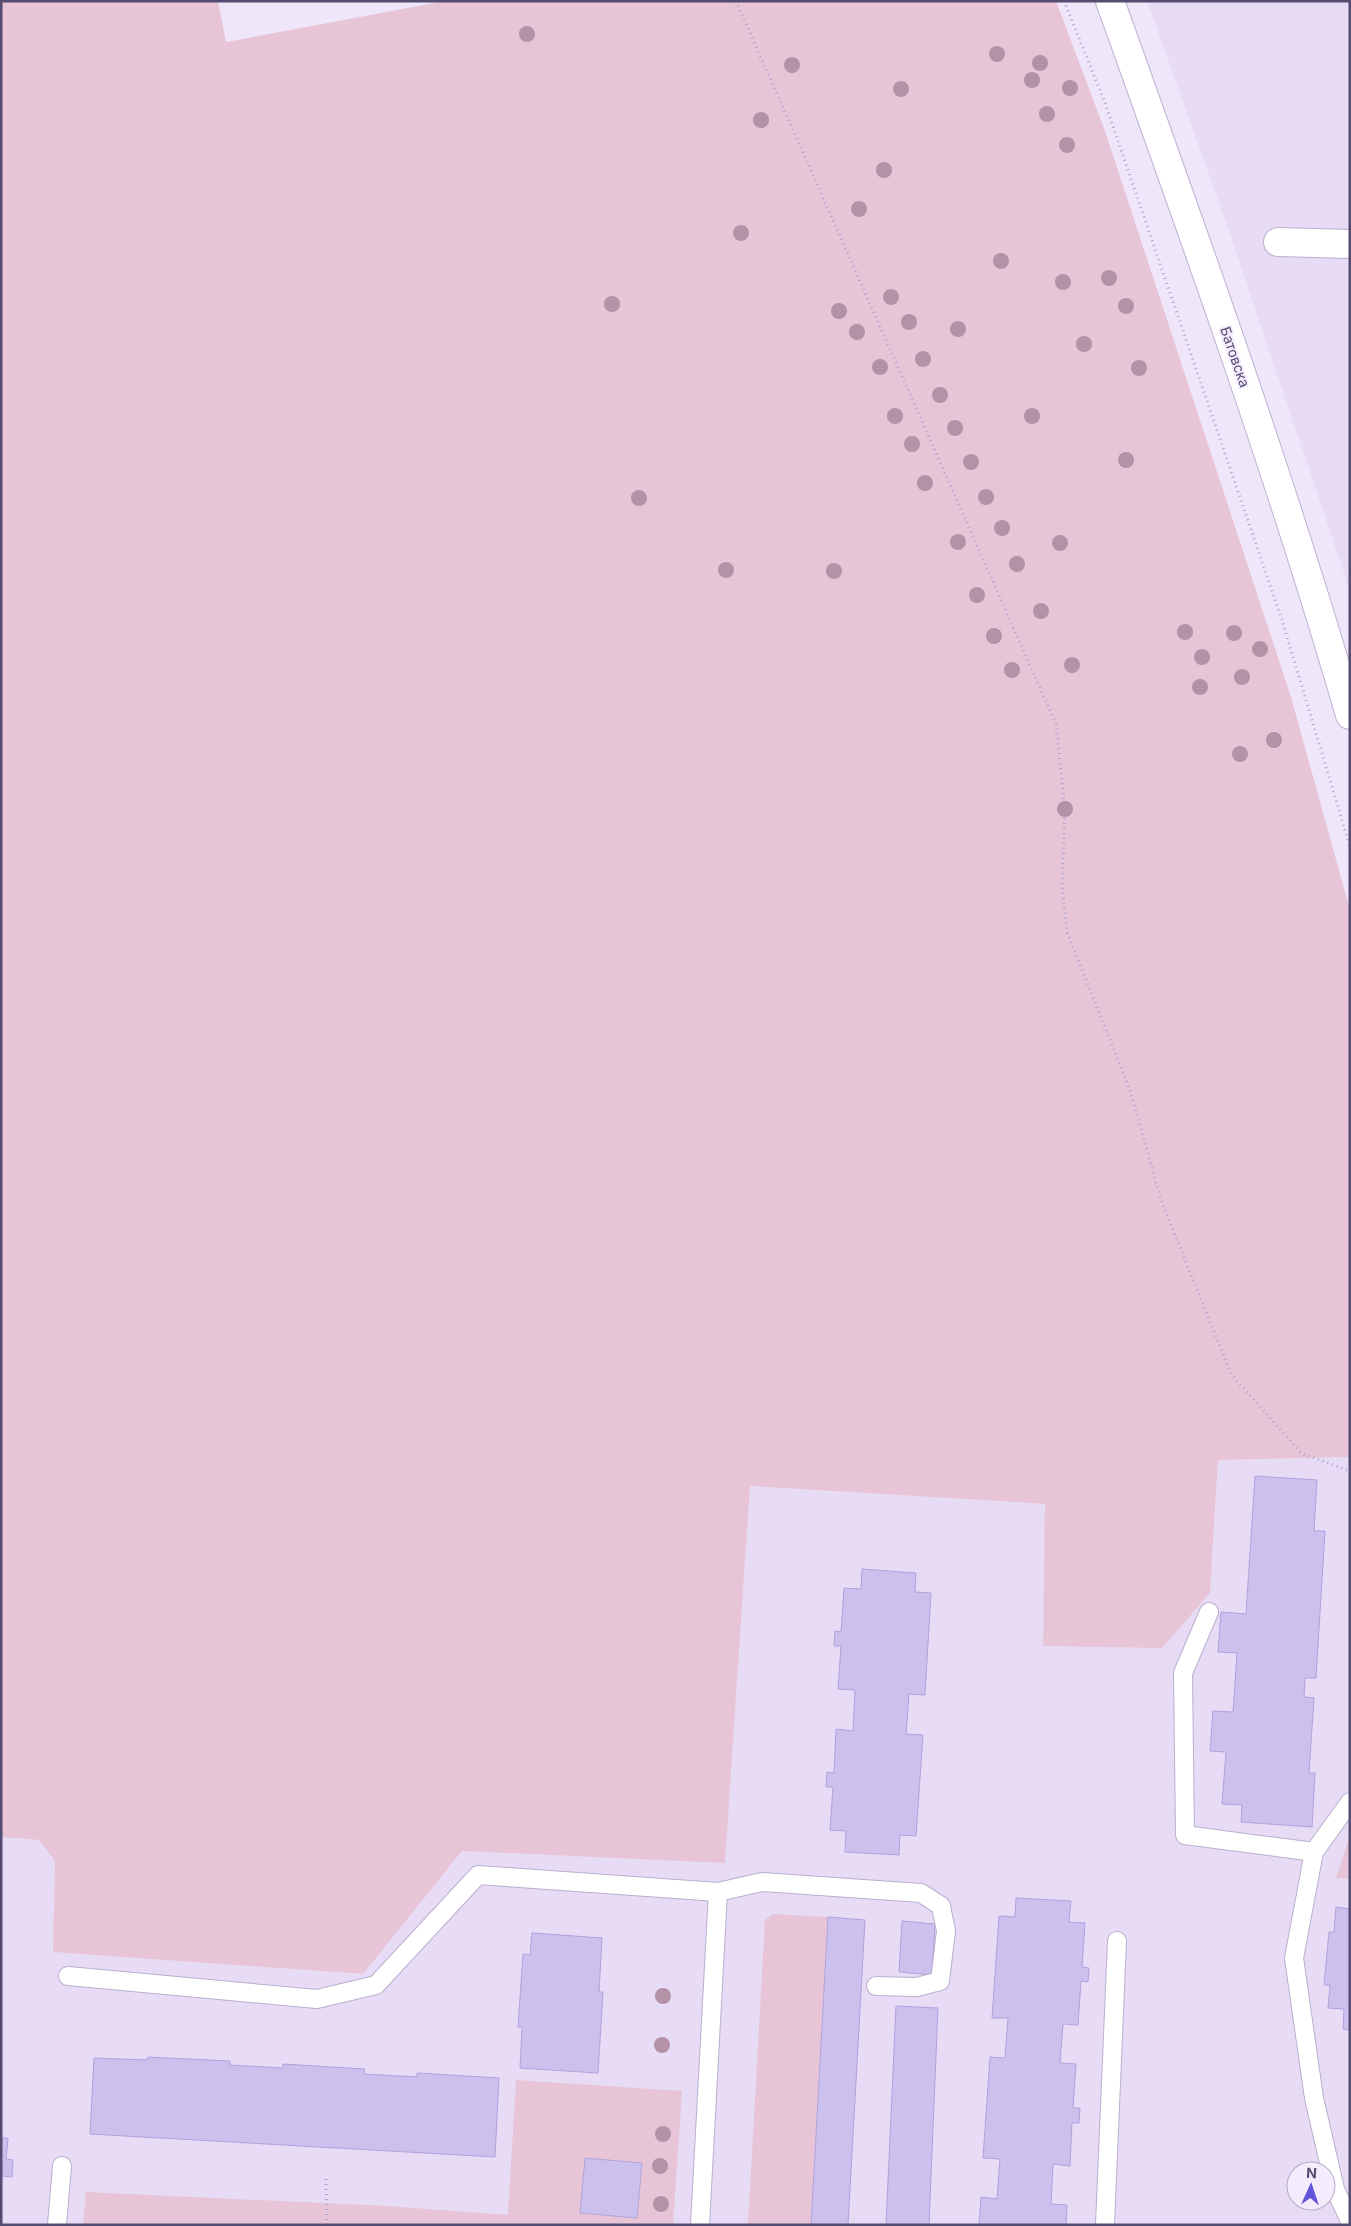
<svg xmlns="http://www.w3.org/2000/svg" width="1351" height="2226" viewBox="0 0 1351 2226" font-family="Inter,sans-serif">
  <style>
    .residential { fill: #e7dbf6; fill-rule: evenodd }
    .green { fill: #e7c5d7 }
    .building { fill: #ccc0ed; stroke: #b1a2de }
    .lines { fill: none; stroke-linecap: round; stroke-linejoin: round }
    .lane-casing { stroke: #b9b0cd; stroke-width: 20 }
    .street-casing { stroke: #b9b0cd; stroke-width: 30 }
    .secondary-casing { stroke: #bdb2d4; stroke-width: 30 }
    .path { stroke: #afa3d2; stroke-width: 3; stroke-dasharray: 1 4; stroke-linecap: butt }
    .lane { stroke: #fff; stroke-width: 18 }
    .street { stroke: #fff; stroke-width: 28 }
    .secondary { stroke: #fff; stroke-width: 28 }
    .tree { fill: #b391a6 }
    .labels { text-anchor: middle; stroke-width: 4; stroke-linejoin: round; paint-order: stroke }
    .street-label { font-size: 14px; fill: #554d71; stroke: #f4ecfd }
  </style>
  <rect width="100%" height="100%" fill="#f0e6fa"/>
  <g class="residential">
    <path d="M1147,1H1350V591L1228,228Z"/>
    <path d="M1350,1457V2225H1V1837L39,1840L55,1861L53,1952L362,1974L462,1851L725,1862L750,1486L1046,1504L1043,1646L1210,1593L1218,1460ZM1296,2171H1326V2201H1296Z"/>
  </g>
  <g class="green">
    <path d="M1,1H218L226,42L445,1H1056L1105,131L1291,697L1350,910V1457L1218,1460L1210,1593L1162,1648L1043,1646L1045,1504L750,1486L725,1863L462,1851L363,1974L53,1952L55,1861L39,1840L1,1837Z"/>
    <path d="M1350,1839V1879L1336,1878L1348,1841Z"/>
    <path d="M773,1914L828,1917L811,2225H748L765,1920Z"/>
    <path d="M516,2080L682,2091L673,2225H83L86,2192L388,2206L508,2215Z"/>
  </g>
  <g class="building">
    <path d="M1255,1476L1317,1480L1314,1531H1325L1316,1678H1305L1304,1697L1314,1698L1309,1773H1315L1312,1827L1241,1822L1242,1805L1222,1804L1226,1752L1210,1751L1213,1711L1233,1712L1237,1653L1218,1652L1221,1612L1246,1614Z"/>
    <path d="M862,1569L916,1573L915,1592L931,1593L925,1695L909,1694L906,1734L923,1735L916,1836L900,1835L899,1855L845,1852L846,1831L830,1830L833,1787H826L827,1772L834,1773L836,1729L853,1731L855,1690L838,1689L841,1646H834L835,1631L841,1632L844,1588L861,1589Z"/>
    <path d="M1016,1898L1071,1901L1069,1922L1085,1923L1082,1967L1089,1968L1088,1982L1081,1981L1078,2025L1063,2024L1060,2063L1076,2064L1073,2108H1080L1079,2123H1072L1070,2166L1053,2164L1051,2204L1067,2205L1066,2225H979L981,2197L997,2199L1000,2159L983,2158L990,2057L1005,2058L1008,2018H992L999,1916L1015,1917Z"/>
    <path d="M1336,1907L1350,1909V2030L1343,2029L1344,2009L1328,2008L1330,1985H1324L1329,1932H1334Z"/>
    <path d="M828,1917L865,1920L848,2225H811Z"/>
    <path d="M902,1921L935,1924L932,1975L899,1972Z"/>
    <path d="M532,1933L602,1938L599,1992H603L598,2073L520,2068L522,2027H518L523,1954L530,1955Z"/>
    <path d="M896,2006L938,2008L929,2225H886Z"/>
    <path d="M148,2057L230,2061V2065L283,2068V2064L365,2069L364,2074L417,2077V2073L499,2078L495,2157L90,2134L94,2058L147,2060Z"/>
    <path d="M1,2138H8L6,2159L13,2160L12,2177L1,2176Z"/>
    <path d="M585,2158L642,2163L637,2218L580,2213Z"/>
  </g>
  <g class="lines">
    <defs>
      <g id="lane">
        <path d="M1209,1612L1183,1673L1185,1835L1314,1852"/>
        <path d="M1350,1802L1314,1852L1294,1958L1314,2098L1335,2189L1350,2221"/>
        <path d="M718,1892L762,1882L921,1893L941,1906L946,1931L940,1981L917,1987L876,1986"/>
        <path d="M68,1976L317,1999L376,1985L478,1875L718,1892L700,2225"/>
        <path d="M57,2225L62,2166"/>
        <path d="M1105,2225L1117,1941"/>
      </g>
      <path id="street" d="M1278,242L1350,244"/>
      <path id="secondary" d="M1110,1C1195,238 1280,474 1350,715"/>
    </defs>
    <use href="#lane" class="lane-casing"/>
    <use href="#street" class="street-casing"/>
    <use href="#secondary" class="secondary-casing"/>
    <g class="path">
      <path d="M736,1L1056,724L1065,809L1062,886L1067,932L1130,1090L1161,1200L1231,1374L1301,1453L1350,1471"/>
      <path d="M1064,1L1104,100L1282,620L1350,847"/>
      <path d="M326,2179L327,2225"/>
    </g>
    <use href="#lane" class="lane"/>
    <use href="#street" class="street"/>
    <use href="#secondary" class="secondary"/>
  </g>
  <g class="tree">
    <circle cx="527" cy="34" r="8"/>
    <circle cx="997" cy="54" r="8"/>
    <circle cx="1040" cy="63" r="8"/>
    <circle cx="792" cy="65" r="8"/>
    <circle cx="1032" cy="80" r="8"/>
    <circle cx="1070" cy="88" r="8"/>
    <circle cx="901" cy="89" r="8"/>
    <circle cx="1047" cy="114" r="8"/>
    <circle cx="761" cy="120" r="8"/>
    <circle cx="1067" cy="145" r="8"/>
    <circle cx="884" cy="170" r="8"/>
    <circle cx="859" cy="209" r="8"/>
    <circle cx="741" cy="233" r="8"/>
    <circle cx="1001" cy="261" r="8"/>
    <circle cx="1109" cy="278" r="8"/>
    <circle cx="1063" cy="282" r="8"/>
    <circle cx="891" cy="297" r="8"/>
    <circle cx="612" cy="304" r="8"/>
    <circle cx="1126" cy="306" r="8"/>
    <circle cx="839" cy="311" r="8"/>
    <circle cx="909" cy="322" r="8"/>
    <circle cx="958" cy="329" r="8"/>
    <circle cx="857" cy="332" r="8"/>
    <circle cx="1084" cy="344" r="8"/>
    <circle cx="923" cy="359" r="8"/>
    <circle cx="880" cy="367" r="8"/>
    <circle cx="1139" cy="368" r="8"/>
    <circle cx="940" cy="395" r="8"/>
    <circle cx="895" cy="416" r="8"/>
    <circle cx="1032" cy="416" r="8"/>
    <circle cx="955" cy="428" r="8"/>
    <circle cx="912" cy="444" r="8"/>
    <circle cx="1126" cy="460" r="8"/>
    <circle cx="971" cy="462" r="8"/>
    <circle cx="925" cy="483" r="8"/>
    <circle cx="986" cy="497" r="8"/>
    <circle cx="639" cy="498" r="8"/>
    <circle cx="1002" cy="528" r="8"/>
    <circle cx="958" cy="542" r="8"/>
    <circle cx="1060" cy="543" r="8"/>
    <circle cx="1017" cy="564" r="8"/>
    <circle cx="726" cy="570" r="8"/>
    <circle cx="834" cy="571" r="8"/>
    <circle cx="977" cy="595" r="8"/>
    <circle cx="1041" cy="611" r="8"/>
    <circle cx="1185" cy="632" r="8"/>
    <circle cx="1234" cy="633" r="8"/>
    <circle cx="994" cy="636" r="8"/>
    <circle cx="1260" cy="649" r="8"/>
    <circle cx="1202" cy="657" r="8"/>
    <circle cx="1072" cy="665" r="8"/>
    <circle cx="1012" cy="670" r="8"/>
    <circle cx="1242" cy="677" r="8"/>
    <circle cx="1200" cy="687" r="8"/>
    <circle cx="1274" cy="740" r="8"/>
    <circle cx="1240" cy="754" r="8"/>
    <circle cx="1065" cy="809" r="8"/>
    <circle cx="663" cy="1996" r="8"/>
    <circle cx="662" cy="2045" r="8"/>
    <circle cx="663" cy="2134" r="8"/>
    <circle cx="660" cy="2166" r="8"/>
    <circle cx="661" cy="2204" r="8"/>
  </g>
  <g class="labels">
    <g class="street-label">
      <text transform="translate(1235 357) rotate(71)" y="5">Батовска</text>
    </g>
  </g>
  <rect width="1351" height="2226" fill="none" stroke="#554d71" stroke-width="5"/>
  <g transform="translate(1311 2186) rotate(3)"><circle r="24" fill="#f4ecfd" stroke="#b4acc5"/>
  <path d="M0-4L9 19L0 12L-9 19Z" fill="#6255da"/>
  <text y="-8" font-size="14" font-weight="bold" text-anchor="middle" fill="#554d71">N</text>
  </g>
</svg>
